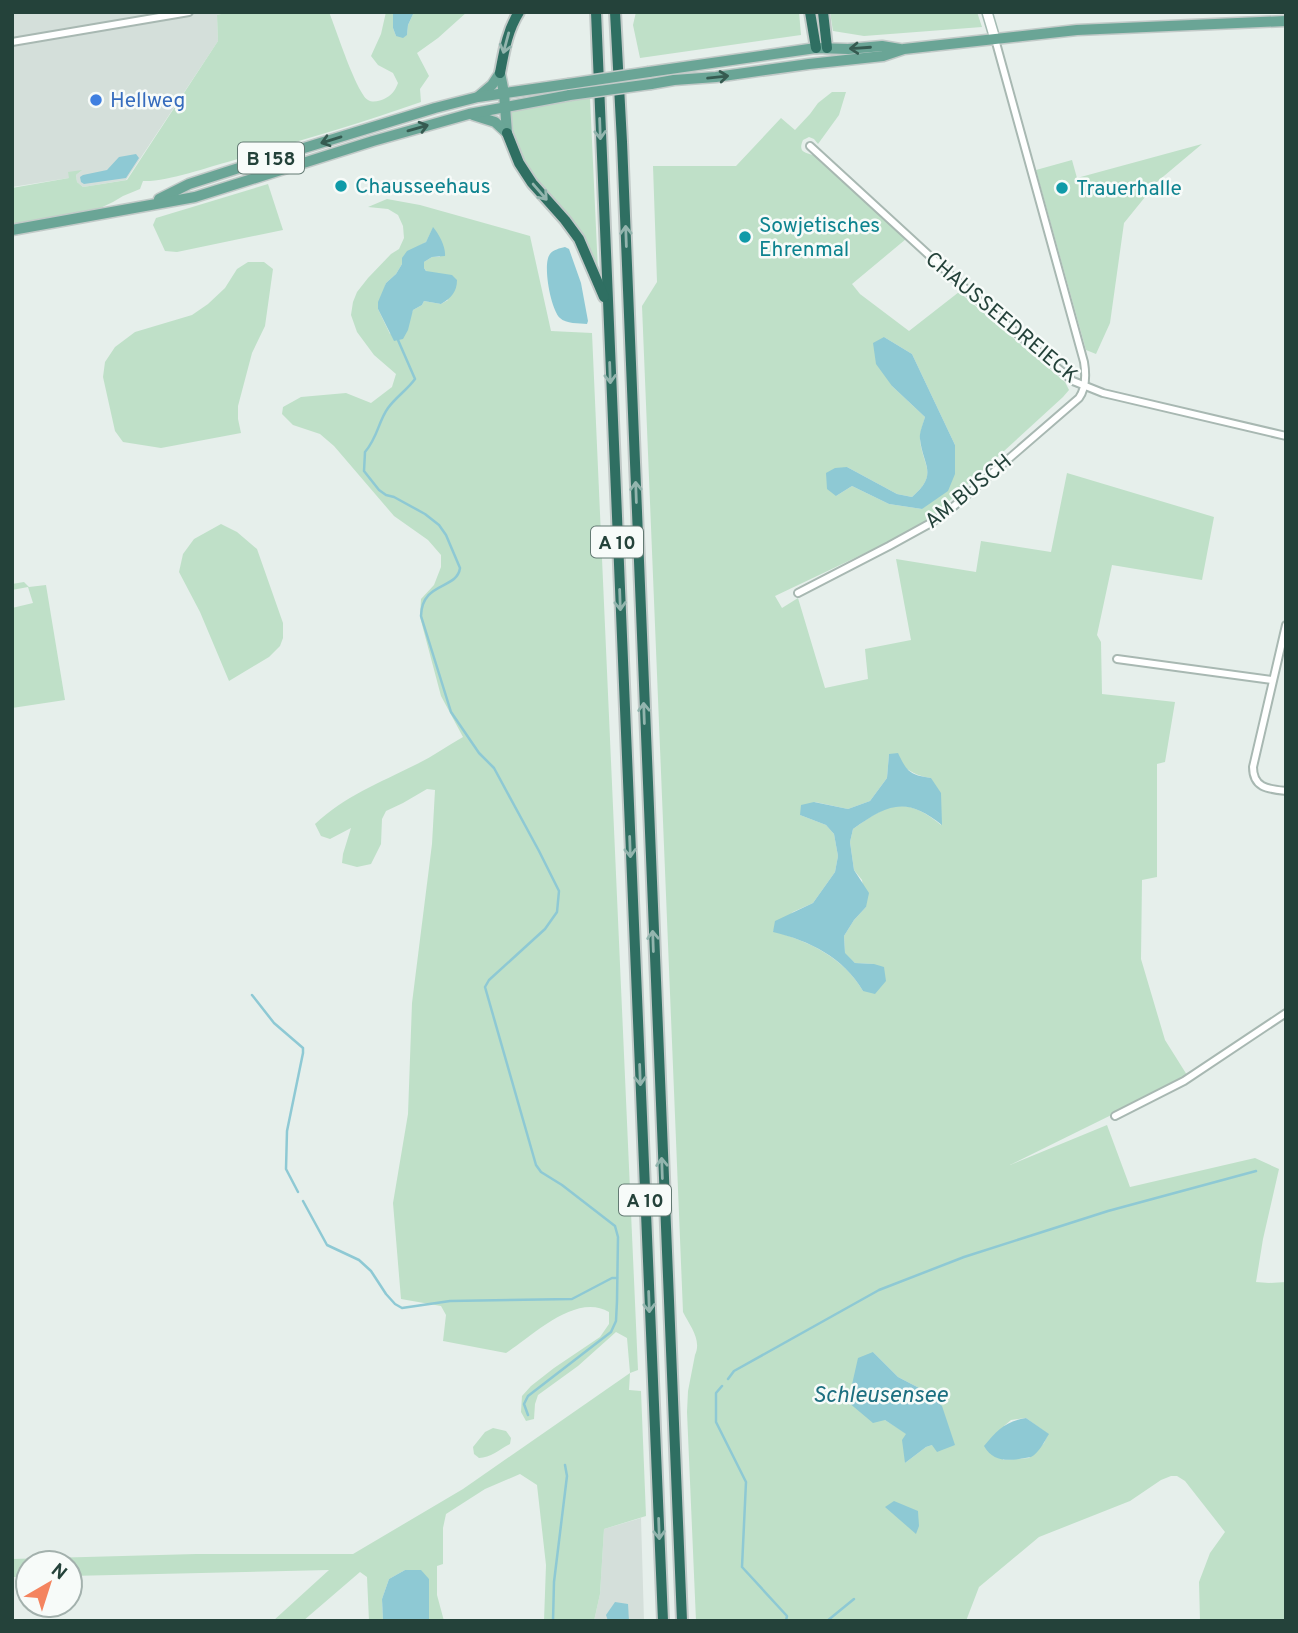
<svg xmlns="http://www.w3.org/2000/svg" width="1298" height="1633" viewBox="0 0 1298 1633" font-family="Overpass,sans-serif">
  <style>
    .built { fill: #d4dfda }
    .green { fill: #bfe0c8; fill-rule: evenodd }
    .water { fill: #8ec9d4 }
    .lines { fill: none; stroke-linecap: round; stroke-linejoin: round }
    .stream { stroke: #8ec9d4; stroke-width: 2.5 }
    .street-casing { stroke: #a8b8b2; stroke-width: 10 }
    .secondary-casing { stroke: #a4bbb3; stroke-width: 12 }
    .primary-casing { stroke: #c2cac8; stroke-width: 13 }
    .highway-casing { stroke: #c2cac8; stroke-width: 14 }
    .street { stroke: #fff; stroke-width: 6 }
    .secondary { stroke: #fff; stroke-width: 9 }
    .primary { stroke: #6aa596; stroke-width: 10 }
    .highway { stroke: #2f6f62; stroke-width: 10 }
    .primary-bridge-casing { stroke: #c2cac8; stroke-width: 13; stroke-linecap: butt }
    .primary-bridge { stroke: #6aa596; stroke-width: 10 }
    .oneway { stroke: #93b5ae }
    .oneway2 { stroke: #365b51 }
    .shop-dot { fill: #3f7fe0; stroke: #f7fbf9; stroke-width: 2.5 }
    .culture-dot { fill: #0f9aa8; stroke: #f7fbf9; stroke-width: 2.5 }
    .labels { text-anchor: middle; stroke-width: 5; stroke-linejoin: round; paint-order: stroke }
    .shield { fill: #f7fbf9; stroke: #637a73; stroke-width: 2 }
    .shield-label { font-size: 19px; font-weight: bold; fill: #24423a }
    .shop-label { font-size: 21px; fill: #366cbe; stroke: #f7fbf9; text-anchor: start }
    .culture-label { font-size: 21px; fill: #0d838f; stroke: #f7fbf9; text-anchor: start }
    .street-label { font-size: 21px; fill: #24423a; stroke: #f7fbf9 }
    .water-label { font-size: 23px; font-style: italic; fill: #1c6f80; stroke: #f7fbf9 }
  </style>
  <rect width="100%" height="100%" fill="#e6efeb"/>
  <g class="built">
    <path d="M12,12H229L217,15L218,41L126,180L83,187L77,182L76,175L81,171L69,178L12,187Z"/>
    <path d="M641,1518L644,1621H594L600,1594L604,1529Z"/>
  </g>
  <g class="green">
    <path d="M229,12H329C336,29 356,92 368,100C373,103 379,101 384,99C392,95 395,91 398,83L393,73L378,65L371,56L381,34L386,12H393V28L396,36L407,35L408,25L414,12H467L438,38L417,53L429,76L420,89L421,102C359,124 295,142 231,161C208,167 167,182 143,181L140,189L123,196L113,202L94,211L12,225V188L69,178L68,172L82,170L76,175L77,182L83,187L127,180L218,41L217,15Z"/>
    <path d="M636,12H799L801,35L640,58L633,25Z"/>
    <path d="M830,12H977L982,27L864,36L833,31Z"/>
    <path d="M832,92H846L839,115L818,144L814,139L809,137L803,140C797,154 807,152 815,156C817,158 820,161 822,163L906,239L852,284L860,294L909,331L959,292L1065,382L1069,390L1063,397L922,526L775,596L782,608L798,598L825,688L868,679L865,649L911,640L896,559L976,572L981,541L1051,552L1067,473L1214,517L1202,580L1112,565L1097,635L1101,642L1102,694L1175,702L1165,762L1157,764V877L1142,880L1141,959L1165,1040L1187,1075L1156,1093L1010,1165L1107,1125L1130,1187L1255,1158L1279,1169L1263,1239L1256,1282L1269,1283L1286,1282V1621H1200L1199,1582L1210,1553L1225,1532L1185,1481L1177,1476H1171L1161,1480L1130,1501L1039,1537L979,1587L966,1621H696L687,1412L688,1391L695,1355C702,1340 690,1326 683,1312L642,306L657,282L653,166H736L781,118L795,130L810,114L818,103ZM884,337L912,354L955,445L922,509L889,504L852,486L836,496L847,467L897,494L912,497C939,474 923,467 920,440C920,433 923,424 925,417L892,386ZM889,754C902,766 913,776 931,778L941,825C904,795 888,804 853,829L850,842L854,870L862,880L866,907L854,920L844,936L845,954L855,963L874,964L863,991C843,957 810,942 773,931L793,912L813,903L835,872L838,856L834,834L826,825L800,815L815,802L848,809L870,801L887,778ZM873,1352L898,1377L923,1390L932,1445L926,1447L905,1463L907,1434L885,1420ZM1026,1418L1048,1434L1044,1443L1029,1458L1003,1460L1004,1426L1011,1420Z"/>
    <path d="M590,98L598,271L527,170L516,146L508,114L510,110L570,99L571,101Z"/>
    <path d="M1202,144L1158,181L1124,223L1110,323L1096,354L1086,350L1036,170L1072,160L1077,178Z"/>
    <path d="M268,184L283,230L177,252L165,251L153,225L156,218Z"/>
    <path d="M387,199L420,205L530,236L551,331L592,333L638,1370L630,1373L629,1390L641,1391L646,1516L604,1529L600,1594L594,1621H544L546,1565L537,1485L520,1474L485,1489L446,1514L443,1528V1564L437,1566V1595L444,1621H429V1579L405,1570L389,1579L382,1599L383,1621H369L367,1577L360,1572L303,1621H273L329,1570L70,1576V1563H28V1577H12V1559L196,1554H353L463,1489L630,1373L627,1338L616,1332L578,1366L538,1395L535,1404L534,1419L526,1421L521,1412L522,1396L531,1386L554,1368L600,1337L609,1324V1312C576,1292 532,1336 506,1353L443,1341L446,1315L441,1306L401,1299L393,1203L408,1114L412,1003L432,844L435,790L427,789L403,803L386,811L382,819L381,844L371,864L357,867L342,863L343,854L351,828L330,839L321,836L315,824C345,796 379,783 415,765C432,757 447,746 463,737L441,696L420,617L421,599L434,585L441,567V555L428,540L394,516L334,446L320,434L293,425L282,414L283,407L301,397L346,393L371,403L392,387L396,374L374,355L357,332L351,315L353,302L357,292L368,278L391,254L399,249L404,238L403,226L398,215L388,209L368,207ZM433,228L440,257H432L424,262V268L448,300L441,304L424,301L422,305L413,310L410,318L390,334L378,309L386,283L396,274L402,264L419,246L426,242Z"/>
    <path d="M248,262H264L273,269L265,326L252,353L238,406V419L241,433L161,448L123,442L115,431L103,377L105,362L115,347L135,332L192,315L208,304L225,288L237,269Z"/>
    <path d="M221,524L237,532L257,549L283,623V638L280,646L269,657L229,681L200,612L179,572L183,554L194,539Z"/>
    <path d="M24,582L29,587L46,585L65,700L12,708V608L33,603L28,587L12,590V584Z"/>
    <path d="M493,1428L506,1431L511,1438L510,1444C500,1449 490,1458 479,1458L474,1454L473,1447L485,1432Z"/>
  </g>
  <g class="water">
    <path d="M393,12H414L408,25L407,35L403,38L396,36L393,28Z"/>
    <path d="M136,154L139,158L126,178L84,184L81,182L80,177L83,175L107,170L119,157Z"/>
    <path d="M433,227C439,234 446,247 445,256L432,257L424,262V268L426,271L452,275L457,280C457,292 451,298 441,304L424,301L422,305L413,310L408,330L403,339L394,341L378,309V302L386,283L396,274L402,264V258L407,251L426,242Z"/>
    <path d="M565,247L569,249L581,283L588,321L587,324C579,323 566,324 560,318C551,310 542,264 550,254C553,250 560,248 565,247Z"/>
    <path d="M884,337L912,354L955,445V474L948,491L922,509L889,504L852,486L836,496L827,489L826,473L835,468L847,467L897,494L912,497C939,474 923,466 920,439C919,433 923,424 925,417L892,386L876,364L873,343Z"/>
    <path d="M898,753C907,772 910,775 931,778L941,793L942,825C906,796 888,804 853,829L850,842L854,870L869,893L866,907L854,920L844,936L845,953L855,963L874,964L884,967L886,981L875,994L863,991C843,957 810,941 773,932L775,921L813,903L835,872L838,856L834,834L826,825L800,815L801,805L814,802L848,809L870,801L887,778L889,754Z"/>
    <path d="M873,1352L898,1377L923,1390L942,1406L955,1445L937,1452L932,1445L926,1447L905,1463L902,1440L906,1434L885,1420L873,1423L848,1402L858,1358Z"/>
    <path d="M1026,1418L1049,1434C1044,1442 1039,1453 1031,1457C1028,1458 1022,1458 1019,1459C1004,1461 992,1460 984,1446C997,1430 1006,1421 1026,1418Z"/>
    <path d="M894,1501L918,1511L919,1526L916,1534L885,1507Z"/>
    <path d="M405,1570H421L429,1579V1621H383L382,1599L389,1579Z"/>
    <path d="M615,1602L628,1604L629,1621H608L606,1615Z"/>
  </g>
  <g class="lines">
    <g class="stream">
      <path d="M398,340L415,379C407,390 396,397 388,408C378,422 378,437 365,452L364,471L379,490L386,495L394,497L425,514L439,525L446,535L460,568C457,590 422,581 421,616L451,712L479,753L494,768L539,851L559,891L557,912L545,929L489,980L485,987L536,1165L541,1172L562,1185L615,1226L618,1237L617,1301L616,1321L611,1332L528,1396L524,1404L528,1415"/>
      <path d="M252,995L274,1023L303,1048V1053L287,1131L286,1169L298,1192"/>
      <path d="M303,1201L327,1245L359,1260L371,1271L386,1294L395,1304L402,1308L450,1301L572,1299L612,1278H617"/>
      <path d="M728,1379L734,1371L879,1290L964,1257L1108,1211L1256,1171"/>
      <path d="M722,1386L716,1393V1422L746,1482L742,1567L787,1616L786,1621"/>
      <path d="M553,1621L554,1582L567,1476L565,1465"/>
      <path d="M827,1621L854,1599"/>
    </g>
    <defs>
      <g id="street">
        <path d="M12,42L189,12"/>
        <path d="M810,146L980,302L1073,381L1103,393L1286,436"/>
        <path d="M798,593L889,546L929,524L946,513L1079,398C1086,388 1086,374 1084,362L995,39"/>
        <path d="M1286,625L1253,767C1253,788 1268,789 1286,791"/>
        <path d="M1117,659L1272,680"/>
        <path d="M1115,1116L1184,1081L1286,1013"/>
      </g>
      <path id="secondary" d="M987,12L995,39"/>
      <g id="primary">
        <path d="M649,72L816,48L848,49L882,46L900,49"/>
        <path d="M500,73L504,93L507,133"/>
        <path d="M651,84L674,80L716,77L809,64L883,56L904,49L1077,30L1286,21"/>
        <path d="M479,96L492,85L500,73"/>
        <path d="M473,115L495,122L507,133"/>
        <path d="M159,199L189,184L245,166L435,108L478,97L568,84"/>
        <path d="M12,230L195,197L373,141L469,114L570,95"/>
      </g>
      <g id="highway">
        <path d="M596,12L663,1621"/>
        <path d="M615,12L622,142L682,1621"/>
        <path d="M810,12L816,48"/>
        <path d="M823,12L827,48"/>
        <path d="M500,73C504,52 507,31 519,12"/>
        <path d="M507,133L519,163L532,183L565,220L579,239L604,297"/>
      </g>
    </defs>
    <use href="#street" class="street-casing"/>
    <use href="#secondary" class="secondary-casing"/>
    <use href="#primary" class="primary-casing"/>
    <use href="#highway" class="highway-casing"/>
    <use href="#street" class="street"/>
    <use href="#secondary" class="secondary"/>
    <use href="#primary" class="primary"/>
    <use href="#highway" class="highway"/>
    <defs>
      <g id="primary-bridge">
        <path d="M568,84L649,72"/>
        <path d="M570,95L651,84"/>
      </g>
    </defs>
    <use href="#primary-bridge" class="primary-bridge-casing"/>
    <use href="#primary-bridge" class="primary-bridge"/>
  </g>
  <defs><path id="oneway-shaft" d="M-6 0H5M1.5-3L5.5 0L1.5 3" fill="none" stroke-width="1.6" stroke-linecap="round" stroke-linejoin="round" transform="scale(1.75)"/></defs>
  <g class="oneway">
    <use href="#oneway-shaft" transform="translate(506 43) rotate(105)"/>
    <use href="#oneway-shaft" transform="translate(600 129) rotate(88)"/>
    <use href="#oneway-shaft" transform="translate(540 192) rotate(49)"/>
    <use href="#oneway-shaft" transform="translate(626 236) rotate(-92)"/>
    <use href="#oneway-shaft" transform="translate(610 373) rotate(88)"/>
    <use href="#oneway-shaft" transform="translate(636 492) rotate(-92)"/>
    <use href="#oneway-shaft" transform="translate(620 600) rotate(88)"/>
    <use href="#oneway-shaft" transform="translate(644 713) rotate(-92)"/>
    <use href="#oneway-shaft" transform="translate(630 847) rotate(88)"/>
    <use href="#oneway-shaft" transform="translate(653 941) rotate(-92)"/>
    <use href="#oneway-shaft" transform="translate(640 1075) rotate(88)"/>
    <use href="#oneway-shaft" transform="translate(662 1168) rotate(-92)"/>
    <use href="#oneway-shaft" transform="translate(649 1302) rotate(88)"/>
    <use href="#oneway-shaft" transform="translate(659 1529) rotate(88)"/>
  </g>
  <g class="oneway2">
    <use href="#oneway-shaft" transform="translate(860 48) rotate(176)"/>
    <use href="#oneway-shaft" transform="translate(718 77) rotate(-6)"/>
    <use href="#oneway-shaft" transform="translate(418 128) rotate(-16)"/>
    <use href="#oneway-shaft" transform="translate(331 140) rotate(163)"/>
  </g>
  <circle class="shop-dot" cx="96" cy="100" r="7"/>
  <g class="culture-dot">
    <circle cx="341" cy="186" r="7"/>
    <circle cx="1062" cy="188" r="7"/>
    <circle cx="745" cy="237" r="7"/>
  </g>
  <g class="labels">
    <g class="shield">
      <rect x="238" y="142.5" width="66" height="31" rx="5"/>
      <rect x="591" y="526.5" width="52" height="31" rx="5"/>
      <rect x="619" y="1184.5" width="52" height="31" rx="5"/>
    </g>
    <g class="shield-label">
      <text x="271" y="165">B 158</text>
      <text x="617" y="549">A 10</text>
      <text x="645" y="1207">A 10</text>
    </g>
    <g class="shop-label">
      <text x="110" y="107">Hellweg</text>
    </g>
    <g class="culture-label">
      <text x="355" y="193">Chausseehaus</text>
      <text x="1076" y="195">Trauerhalle</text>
      <text x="759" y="232">Sowjetisches<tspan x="759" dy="24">Ehrenmal</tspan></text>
    </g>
    <g class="street-label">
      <text transform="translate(1002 317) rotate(40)" y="7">CHAUSSEEDREIECK</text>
      <text transform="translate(968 491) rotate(-39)" y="7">AM BUSCH</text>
    </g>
    <g class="water-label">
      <text x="880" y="1402">Schleusensee</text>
    </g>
  </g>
  <rect width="1298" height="1633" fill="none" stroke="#24423a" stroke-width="28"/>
  <g transform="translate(49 1584) rotate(39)"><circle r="33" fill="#f7fbf9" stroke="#a3b1ad" stroke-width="2"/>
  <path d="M0-5L12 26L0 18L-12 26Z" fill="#f4845f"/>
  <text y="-10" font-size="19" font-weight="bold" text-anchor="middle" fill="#24423a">N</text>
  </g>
</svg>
